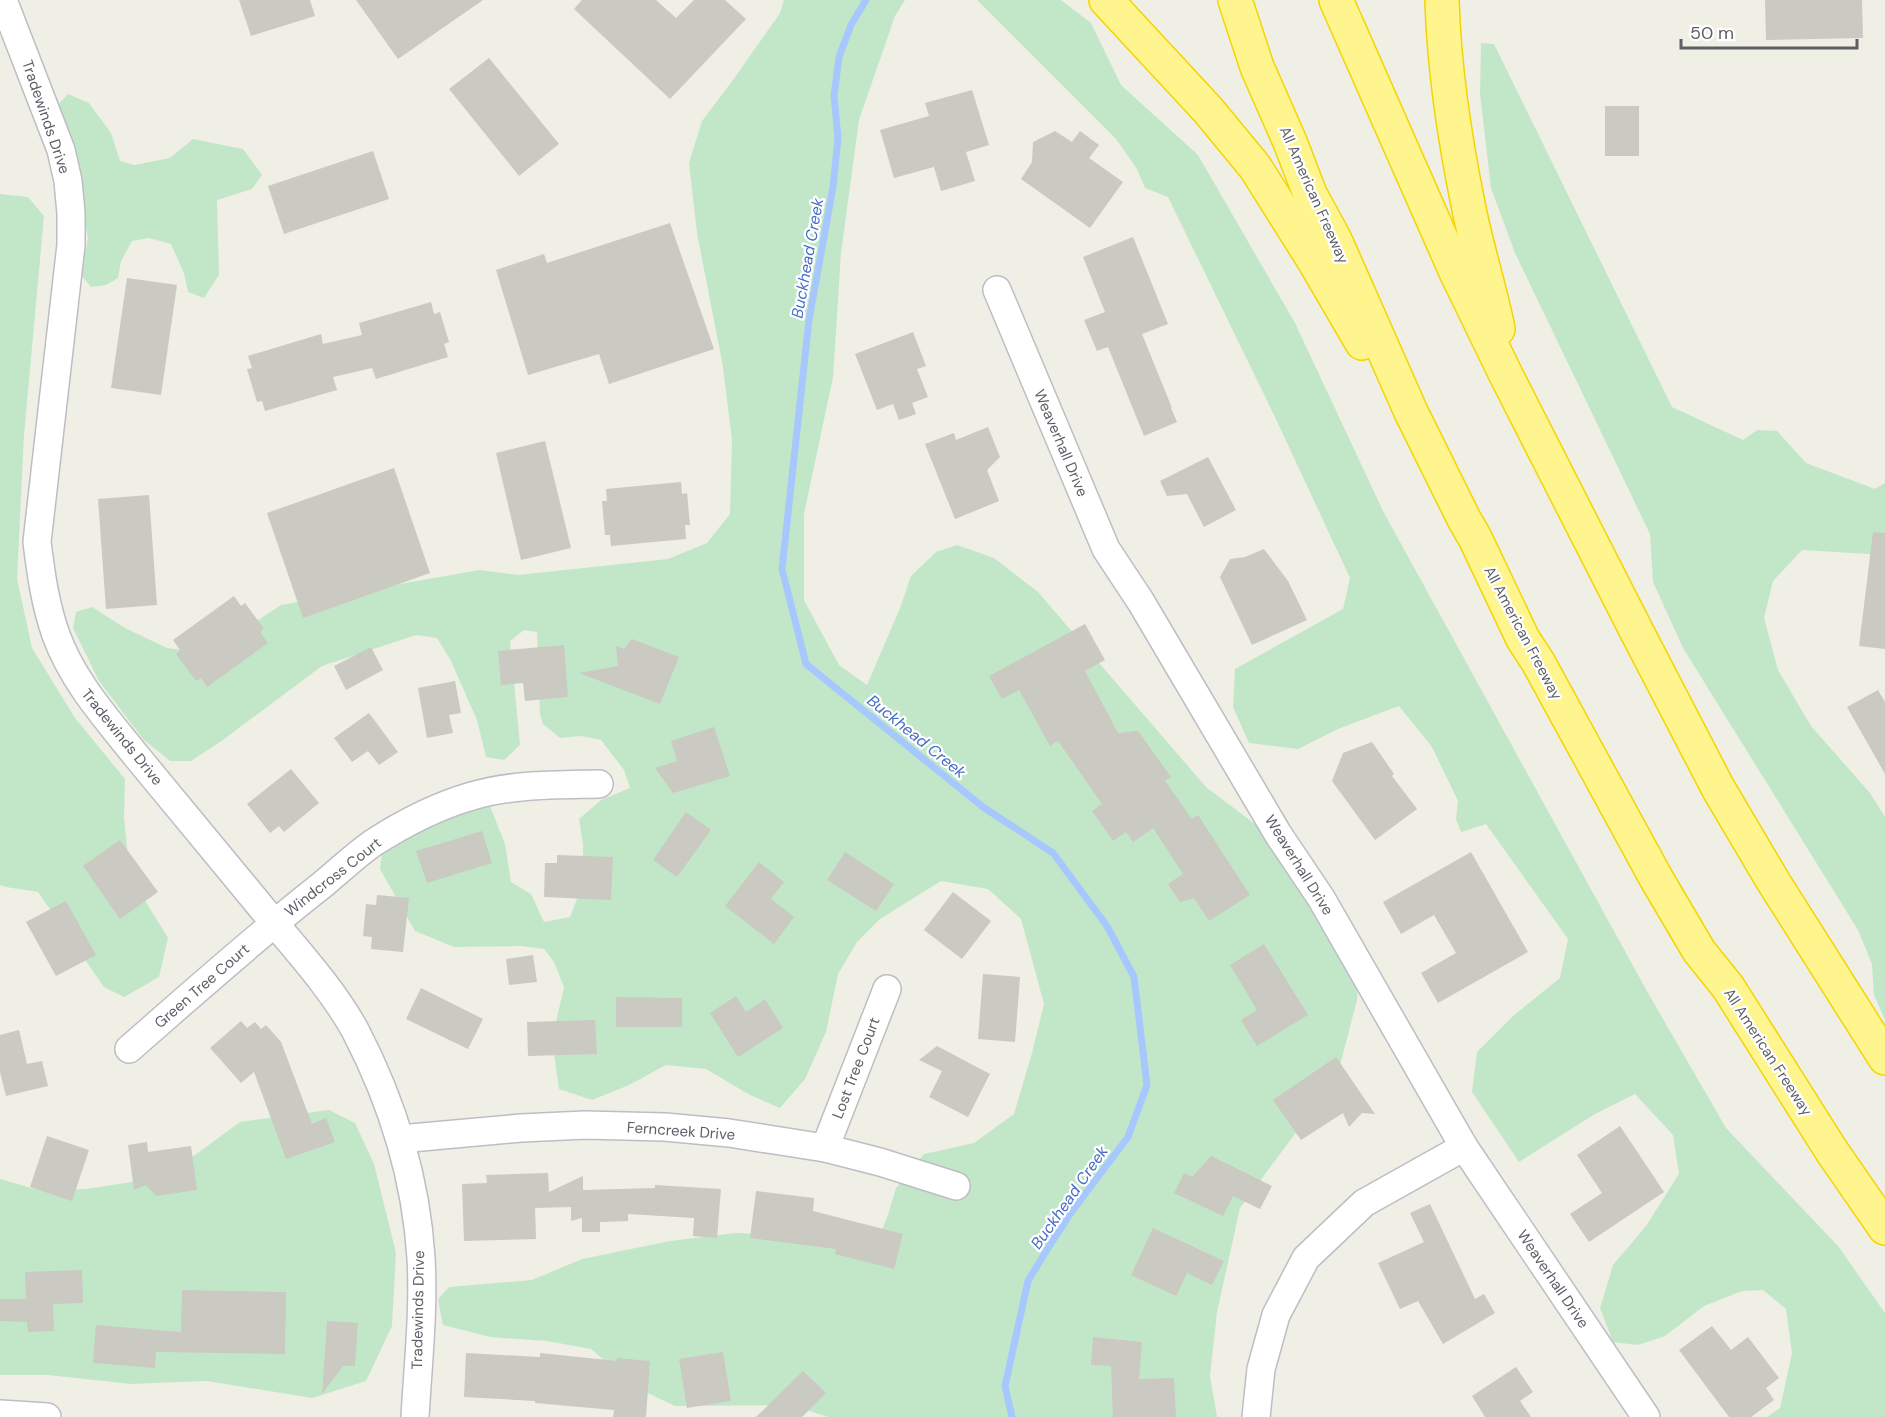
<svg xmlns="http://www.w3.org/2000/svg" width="1885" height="1417" viewBox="0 0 1885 1417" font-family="'DM Sans',sans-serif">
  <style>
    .green { fill: #c2e7c8 }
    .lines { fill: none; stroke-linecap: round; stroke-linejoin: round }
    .stream { stroke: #a6c8ff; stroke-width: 7 }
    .building { fill: #cac9c2 }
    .minor-casing { stroke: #bdbec4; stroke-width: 30 }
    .highway-casing { stroke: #f5d400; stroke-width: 36 }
    .minor { stroke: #fff; stroke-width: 27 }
    .highway { stroke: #fef58e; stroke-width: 33 }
    .labels { text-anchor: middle; stroke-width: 4.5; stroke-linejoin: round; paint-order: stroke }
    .street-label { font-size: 15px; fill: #5d5f66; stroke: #fff }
    .water-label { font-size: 16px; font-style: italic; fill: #466dc5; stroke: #fff }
  </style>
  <rect width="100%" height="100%" fill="#efefe5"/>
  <g class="green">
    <path d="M784,0H905L895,16L859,120L841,253L833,377L804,514V600L839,665L867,685L900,608L911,576L936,552L957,545L994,558L1038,592L1206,787L1309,865L1358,968L1357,1000L1337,1077L1240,1208L1217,1312L1210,1376L1217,1417H828L791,1405L675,1406L635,1387L591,1349L547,1341L490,1337L443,1325L438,1299L449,1287L532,1280L582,1259L670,1241L735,1233L825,1236L874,1248L888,1215L896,1188L924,1154L974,1143L1014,1114L1032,1053L1044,1004L1021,919L988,889L941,881L880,919L857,942L838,974L826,1032L805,1079L780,1108L750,1095L706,1069L666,1065L629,1085L592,1100L559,1089L552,1039L564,987L554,962L544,949L522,946L454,947L415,931L380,869L382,854L413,831L465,805L490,806L505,844L511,882L531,894L544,922L570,917L583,883V844L579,819L601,800L630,788L624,770L601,740L581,736L560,738L543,724L540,714L537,632L524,630L510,641L520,745L504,760L486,757L477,720L450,659L437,638L416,635L322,666L220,742L191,761H170L143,739L99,681L73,628L76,612L92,607L125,628L167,648L208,653L281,605L479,570L518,575L668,559L707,543L730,514L732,440L723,367L697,233L689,163L702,121L733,80L780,13Z"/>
    <path d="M977,0H1061L1091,23L1121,85L1198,155L1295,323L1383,511L1648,993L1726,1128L1838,1246L1885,1313V1417H1767L1780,1408L1792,1353L1786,1309L1763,1290L1742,1291L1704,1306L1665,1336L1638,1345L1613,1342L1600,1308L1613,1265L1646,1226L1679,1174L1673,1135L1635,1094L1595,1114L1519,1162L1472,1092L1477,1052L1513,1016L1560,978L1568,939L1486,824L1461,832L1456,819L1458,801L1432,747L1399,706L1338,729L1298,749L1249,743L1233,707L1235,669L1343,609L1350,578L1274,415L1168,197L1145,188L1137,169L1116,139Z"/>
    <path d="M1481,43L1494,44L1672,407L1743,440L1757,430L1777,431L1806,463L1875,489L1885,483V555L1802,550L1773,581L1764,618L1778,670L1811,726L1870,793L1885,817V1020L1874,995L1872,964L1858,930L1683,648L1653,582L1650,534L1515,253L1491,188L1480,94Z"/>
    <path d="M68,94L89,103L111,133L120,161L134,165L170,158L193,139L243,149L262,175L252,189L217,200L219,275L204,298L188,292L184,273L171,244L149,238L132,241L121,261L118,278L106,285L91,287L81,275L88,238L81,200L56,107Z"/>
    <path d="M0,194L28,197L44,216L24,435L17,579L32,648L75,718L125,779L124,818L130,876L168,938L159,977L124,997L104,987L38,892L6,887L0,885Z"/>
    <path d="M329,1110L355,1123L374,1164L396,1253L392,1326L366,1381L312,1398L207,1381L131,1384L48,1375H0V1179L42,1191L86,1189L165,1177L240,1122Z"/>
  </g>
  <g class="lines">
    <path class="stream" d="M866,0L851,25L839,57L834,96L838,138L833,187L809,320L782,569L806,664L983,807L1053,853L1107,926L1134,977L1147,1085L1128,1137L1070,1214L1048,1248L1028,1281L1005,1386L1012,1417"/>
  </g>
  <g class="building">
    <path d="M239,0H310L315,16L251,36Z"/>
    <path d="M356,0H483L398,59Z"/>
    <path d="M582,0H656L676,18L694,0H725L746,19L670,99L574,9Z"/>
    <path d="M1765,0H1862L1863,38L1766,40Z"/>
    <path d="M489,58L559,144L519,176L449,89Z"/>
    <path d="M972,90L989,145L966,152L975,181L941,191L934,167L894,178L880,130L929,116L925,103Z"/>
    <rect x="1605" y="106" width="34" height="50"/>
    <path d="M1055,131L1072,142L1080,131L1099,145L1089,158L1123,182L1090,228L1021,179L1032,162L1033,142Z"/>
    <path d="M373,151L389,199L284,234L268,186Z"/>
    <path d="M670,223L714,349L609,384L599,354L528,375L496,270L544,254L547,263Z"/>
    <path d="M1133,237L1168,324L1142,334L1172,408H1171L1177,422L1144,436L1108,347L1097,351L1084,320L1105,312L1083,257Z"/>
    <path d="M127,278L177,285L161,395L111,388Z"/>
    <path d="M431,302L434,314L440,312L449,342L444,344L448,357L376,379L372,368L333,377L337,390L265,411L262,401L257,402L247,369L252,368L248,356L321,334L323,344L362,335L359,323Z"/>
    <path d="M913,332L926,366L917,369L928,397L912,403L916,414L899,420L893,404L877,410L855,354Z"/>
    <path d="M988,427L1000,457L987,470L999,501L955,519L925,444L954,433L956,440Z"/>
    <path d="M545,441L571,548L521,560L496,453Z"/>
    <path d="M1208,457L1236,510L1204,527L1187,494L1167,496L1160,481Z"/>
    <path d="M394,468L430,573L303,618L267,513Z"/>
    <path d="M681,482L682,494L687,493L690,525H685L686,539L611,546L610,535H605L602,501H607L606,489Z"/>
    <path d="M149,495L157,605L106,609L98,499Z"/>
    <path d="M1873,532L1885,533V649L1859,646Z"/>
    <path d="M1264,549L1288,581L1307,620L1252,645L1220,577L1230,559L1245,557Z"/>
    <path d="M234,596L241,606L245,603L264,629L260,632L268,643L207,687L201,678L196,681L176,654L180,650L173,640Z"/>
    <path d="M1085,624L1105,660L1085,671L1118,733L1138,731L1171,777L1165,781L1192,819L1198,815L1250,895L1209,921L1194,898L1180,902L1168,884L1183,874L1153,828L1133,842L1126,832L1113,841L1092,811L1102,804L1058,741L1050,746L1019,690L1002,699L989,676Z"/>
    <path d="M632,639L679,657L660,704L579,673L618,666L616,646L624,649Z"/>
    <path d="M564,645L568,697L525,701L523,683L501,685L498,651Z"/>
    <path d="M371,647L383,670L346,690L334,666Z"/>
    <path d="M455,681L461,713L449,715L453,733L427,738L418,688Z"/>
    <path d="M1878,690L1885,702V774L1847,707Z"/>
    <path d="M369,713L398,752L379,765L368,751L352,762L334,738Z"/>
    <path d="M714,727L730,776L673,793L655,768L677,761L671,741Z"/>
    <path d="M1372,742L1394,774L1392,776L1417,809L1375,840L1332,781L1343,753Z"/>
    <path d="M291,769L319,803L284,832L279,826L270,833L247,804Z"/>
    <path d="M686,812L711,830L677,877L653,860Z"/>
    <path d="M482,831L492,863L427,883L416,851Z"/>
    <path d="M120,840L158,892L120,919L83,866Z"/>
    <path d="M845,852L894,884L876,911L827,880Z"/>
    <path d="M1471,852L1528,952L1438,1003L1421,973L1456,953L1434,915L1401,934L1383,902Z"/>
    <path d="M557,855L613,857L611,900L544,897L545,863H557Z"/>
    <path d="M759,862L784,882L771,899L794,917L774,944L725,906Z"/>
    <path d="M953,892L991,921L962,959L924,930Z"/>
    <path d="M377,895L409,898L403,952L371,949L372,937L363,936L366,904L376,905Z"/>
    <path d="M66,901L96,955L56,976L26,922Z"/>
    <path d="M1264,944L1308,1015L1257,1046L1241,1020L1257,1010L1230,965Z"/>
    <path d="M533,955L537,982L509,985L506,959Z"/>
    <path d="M983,974L1020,977L1015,1042L978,1039Z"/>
    <path d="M421,988L483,1019L468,1049L406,1019Z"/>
    <path d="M736,996L746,1012L765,999L783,1028L738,1057L710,1013Z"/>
    <path d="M616,997L682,998V1027H616Z"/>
    <path d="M595,1020L597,1054L528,1056L527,1022Z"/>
    <path d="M241,1021L247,1028L255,1022L261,1029L266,1025L281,1042L312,1124L326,1118L335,1142L286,1159L254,1072L241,1083L210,1048Z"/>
    <path d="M19,1030L27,1064L42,1061L48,1086L6,1096L0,1072V1035Z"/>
    <path d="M937,1046L990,1074L968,1117L929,1097L942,1071L919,1060Z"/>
    <path d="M1336,1057L1375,1114L1362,1113L1349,1127L1343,1113L1301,1140L1273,1100Z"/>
    <path d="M1620,1126L1664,1192L1589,1242L1570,1214L1602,1193L1577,1155Z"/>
    <path d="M47,1136L89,1150L72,1201L30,1187Z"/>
    <path d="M147,1142L148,1152L191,1146L197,1190L156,1196L146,1185L134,1190L128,1145Z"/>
    <path d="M1211,1156L1272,1186L1260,1209L1233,1196L1223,1216L1174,1193L1184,1173L1192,1177Z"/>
    <path d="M548,1173L549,1192L583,1176V1190L655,1188V1185L721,1189L717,1238L693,1236L694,1218L628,1214V1221L600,1222V1232H582V1218L571,1221V1207L535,1208L536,1239L464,1241L462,1184L487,1183L486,1175Z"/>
    <path d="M756,1191L814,1198L813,1211L903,1234L894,1269L835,1254L836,1249L750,1238Z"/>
    <path d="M1430,1204L1475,1299L1484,1294L1495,1313L1443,1344L1418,1301L1400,1309L1378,1263L1424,1242L1410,1213Z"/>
    <path d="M1153,1228L1224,1261L1212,1285L1187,1273L1176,1296L1131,1275Z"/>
    <path d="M82,1270L83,1303L53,1304L54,1331L28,1332L27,1322L0,1321V1299H26L25,1272Z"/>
    <path d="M182,1290L286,1292L285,1354L156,1352L155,1368L93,1363L96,1325L181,1332Z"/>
    <path d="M327,1321L358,1323L355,1366H343L322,1394Z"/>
    <path d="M1712,1326L1731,1350L1748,1337L1779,1378L1766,1388L1774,1400L1751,1417H1729L1679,1350Z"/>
    <path d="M1093,1337L1142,1342L1139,1379L1174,1378L1176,1417H1113L1111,1366L1091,1365Z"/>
    <path d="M723,1352L731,1401L687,1408L679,1359Z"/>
    <path d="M466,1353L540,1357V1353L617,1361V1358L650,1361L646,1417H613L614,1410L535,1403V1401L464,1397Z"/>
    <path d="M1516,1367L1533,1392L1520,1401L1531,1417H1485L1472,1396Z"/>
    <path d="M803,1371L826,1393L802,1417H756Z"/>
  </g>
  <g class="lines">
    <defs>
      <g id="minor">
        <path d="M3,0L61,150L68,181L71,213V245L37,542C41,574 45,604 56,635C73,682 107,719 138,758C183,812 227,866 271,919C301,955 332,989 355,1030C392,1101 416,1178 421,1258C424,1311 418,1364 415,1417"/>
        <path d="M997,290L1106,549L1141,602L1278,834L1321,898L1464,1147L1646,1417"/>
        <path d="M129,1049C191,995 252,940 317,889C336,874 353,857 373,843C404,823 437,806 472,796C513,784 556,785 599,784"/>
        <path d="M400,1139L521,1128L585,1125L665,1127L729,1133L825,1148L880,1162L956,1186"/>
        <path d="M825,1148L887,989"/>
        <path d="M0,1414L47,1417"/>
        <path d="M1256,1417L1261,1369L1276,1315L1306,1258L1364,1203L1464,1147"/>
      </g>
      <g id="highway">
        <path d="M1106,0L1208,110L1255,167L1313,259L1362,343"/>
        <path d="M1235,0L1257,67L1290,142L1310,194L1335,240L1411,412L1464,519L1475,538L1523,639L1538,662L1656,878L1699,951L1728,987L1831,1150L1885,1228"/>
        <path d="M1336,0L1456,272L1506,375L1638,634L1718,788L1773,881L1885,1058"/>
        <path d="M1442,0C1444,70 1455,141 1469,209C1477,249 1490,289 1498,329"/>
      </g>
    </defs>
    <use href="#minor" class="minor-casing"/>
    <use href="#highway" class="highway-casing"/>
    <use href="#minor" class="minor"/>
    <use href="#highway" class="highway"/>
  </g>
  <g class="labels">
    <g class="street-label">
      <text transform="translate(46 117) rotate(71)" y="5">Tradewinds Drive</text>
      <text transform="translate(1314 195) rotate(66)" y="5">All American Freeway</text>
      <text transform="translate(1061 443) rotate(67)" y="5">Weaverhall Drive</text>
      <text transform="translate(1523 633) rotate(62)" y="5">All American Freeway</text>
      <text transform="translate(122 737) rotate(51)" y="5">Tradewinds Drive</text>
      <text transform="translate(1299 865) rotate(58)" y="5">Weaverhall Drive</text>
      <text transform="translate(333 877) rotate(-38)" y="5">Windcross Court</text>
      <text transform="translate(202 986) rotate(-41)" y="5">Green Tree Court</text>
      <text transform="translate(1768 1052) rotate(57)" y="5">All American Freeway</text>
      <text transform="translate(856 1068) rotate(-69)" y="5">Lost Tree Court</text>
      <text transform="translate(681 1131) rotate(4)" y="5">Ferncreek Drive</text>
      <text transform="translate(1553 1279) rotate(56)" y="5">Weaverhall Drive</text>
      <text transform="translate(418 1310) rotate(-89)" y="5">Tradewinds Drive</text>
    </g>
    <g class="water-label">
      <text transform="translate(807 258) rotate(-80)" y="6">Buckhead Creek</text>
      <text transform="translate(917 736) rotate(39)" y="6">Buckhead Creek</text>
      <text transform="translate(1069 1197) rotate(-55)" y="6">Buckhead Creek</text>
    </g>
  </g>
  <path d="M1681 39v9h176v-9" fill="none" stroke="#5d5f66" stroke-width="3"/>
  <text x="1690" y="39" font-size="18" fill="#5d5f66" stroke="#ffffff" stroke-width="4.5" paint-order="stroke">50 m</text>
</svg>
